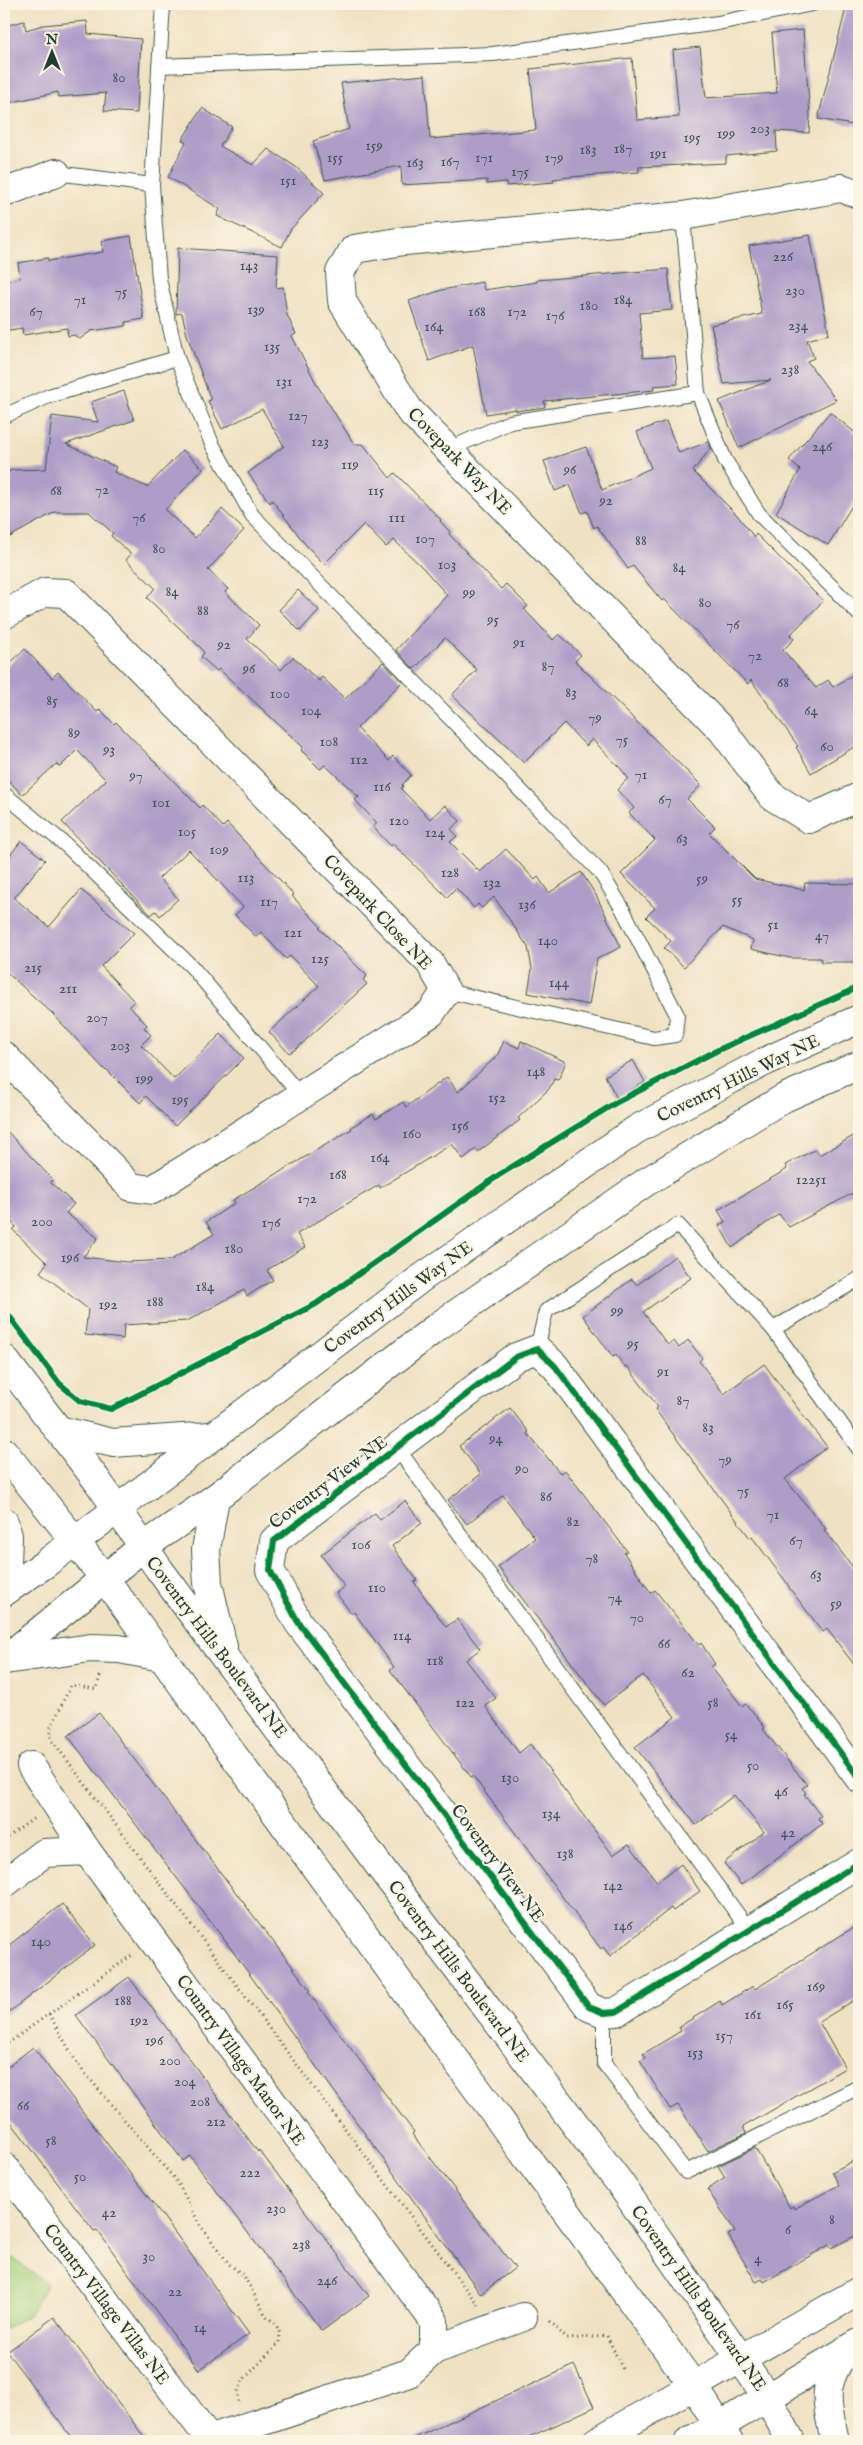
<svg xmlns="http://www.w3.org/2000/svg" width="863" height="2445" viewBox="0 0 863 2445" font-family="'IM FELL English',serif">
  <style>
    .green { fill: #a5d07c; stroke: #628658 }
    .building { fill: #ad9dc7 }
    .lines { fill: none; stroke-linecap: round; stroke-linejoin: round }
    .service-casing { stroke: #3e5649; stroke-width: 16 }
    .minor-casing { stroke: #3e5649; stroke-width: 30 }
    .tertiary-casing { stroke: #3e5649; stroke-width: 30 }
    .path { stroke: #3e5649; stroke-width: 3; stroke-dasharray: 1 4; stroke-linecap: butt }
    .service { stroke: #fff; stroke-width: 14 }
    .minor { stroke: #fff; stroke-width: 28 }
    .tertiary { stroke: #fff; stroke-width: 28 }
    .cycleway-casing { stroke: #fcf5e5; stroke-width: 9 }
    .cycleway { stroke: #00873e; stroke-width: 6 }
    .labels { text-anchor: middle; stroke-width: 4; stroke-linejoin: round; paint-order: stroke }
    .number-label { font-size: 15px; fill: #425559 }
    .street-label { font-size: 18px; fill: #1f3d34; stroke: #fcf5e5 }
  </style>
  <rect width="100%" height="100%" fill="#fcf5e5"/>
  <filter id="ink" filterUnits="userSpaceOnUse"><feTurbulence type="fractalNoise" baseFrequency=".02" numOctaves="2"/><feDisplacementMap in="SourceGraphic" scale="10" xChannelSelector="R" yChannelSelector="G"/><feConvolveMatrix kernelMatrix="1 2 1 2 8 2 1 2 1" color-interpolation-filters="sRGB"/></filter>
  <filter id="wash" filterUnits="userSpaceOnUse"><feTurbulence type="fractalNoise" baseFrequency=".0096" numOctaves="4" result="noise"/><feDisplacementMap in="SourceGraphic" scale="20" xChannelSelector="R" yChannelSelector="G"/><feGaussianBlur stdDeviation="1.12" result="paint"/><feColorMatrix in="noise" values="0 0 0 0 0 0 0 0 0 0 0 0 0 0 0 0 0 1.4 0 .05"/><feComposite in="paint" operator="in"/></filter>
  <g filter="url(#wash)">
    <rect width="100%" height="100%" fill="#efe2c3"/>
    <path class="green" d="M13,2258L47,2284L29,2315L4,2329V2267Z"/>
    <g id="blocks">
      <g class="building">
        <path d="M847,4H859V126L818,119Z"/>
        <path d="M24,21L26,30L43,25L87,21L88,34L141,39L137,113L104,111L106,93L58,97V92L4,104V26Z"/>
        <path d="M803,30L810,115L809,133L776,131L777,151L726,156V163L639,167V172L570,177L553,179L554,182L507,186L506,182L487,184V180L402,185L401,166L325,180L313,141L349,129L341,83L425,75L430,139L536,130L530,69L632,58L637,120L679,117L673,50L700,47L706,98L777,93L772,33Z"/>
        <path d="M202,108L232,127L220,146L253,165L268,149L296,167L324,193L290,230L282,247L217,216L220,209L168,177L186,142L182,140Z"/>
        <path d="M810,235L829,334L807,340L814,358L807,361L836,400L739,448L719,401L771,380L724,384L711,325L762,314L749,246Z"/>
        <path d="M131,236L144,319L126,322V326L91,331L80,339L74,335L68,336L67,328L23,335L22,328L4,331V281L20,278L18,263L48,258V261L103,252L102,241Z"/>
        <path d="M178,248L278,255L276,288L283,287L287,315L296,334L292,336L317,385L354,444H363L390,478L395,473L441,520L440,521L450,532L449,534L501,589L506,584L528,606L524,609L553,640L559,634L581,655L575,661L701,785L687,799L715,827L709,833L755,879L804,890L805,883L859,884V962H821V958H790L751,949L753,940L723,927L684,967L664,948L671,941L646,917L655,908L621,874L655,840L629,813L634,808L617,790L628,778L621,769L592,739L586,746L564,723L524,763L452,695L477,670L445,638L414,669L396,650L447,595L423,568L394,540L386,547L364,524L324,564L305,544L272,500L270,503L248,473L284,446L262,409L222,429L208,401L211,400L187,335L182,313L176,314Z"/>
        <path d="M668,269L672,310L639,313L643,358L675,356L678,384L653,386L654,390L544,401L545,407L516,411V409L486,414L473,345L429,361L409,301L442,290L482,282L484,290L537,282V280Z"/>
        <path d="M124,391L134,420L66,444L116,467L114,472L147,487L183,450L203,469L165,510L195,538L222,509L244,530L208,570L228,589L225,592L259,625L247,639L281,670L293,657L319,681L322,677L345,699L383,662L402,682L357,728L389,761L393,756L411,775L402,785L403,786L401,789L430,819L445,805L460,821L451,829L457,836L450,842L480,872L506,849L535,880L538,877L549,893L581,872L596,895L621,947L597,959L589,1005L528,993L532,969L528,947L494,897L482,908L478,904L474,908L456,888L447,897L393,844L391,846L373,827L377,823L355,800L359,797L325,765L320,769L301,750L303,747L219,669L217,671L201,657L204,653L201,648L147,598L155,588L126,560L131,554L111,536L113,533L89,512H55L4,540V475L12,470L46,469L52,416L98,422L91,402Z"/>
        <path d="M830,412L859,436V494L828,545L776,513L800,470L789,460Z"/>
        <path d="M666,421L679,453L708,442L711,448L693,471L737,515L754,537L756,534L823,601L790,635L794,639L783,650L816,688L828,680L833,687L859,671V744L811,773L796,747L798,746L751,680L748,684L664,599L662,601L633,566L628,569L597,526L594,528L587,511L582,513L570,485L555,491L544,461L586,447L602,490L651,468L637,432Z"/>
        <path d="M298,590L319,610L300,631L279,610Z"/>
        <path d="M25,649L52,678L58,672L97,712L100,709L114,724L116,722L200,808L202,805L223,827L227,823L294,895L292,896L321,927L319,928L367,976L363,980L367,984L296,1049L289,1053L269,1032L319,986L290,956L286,959L261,932L256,937L235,915L243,907L189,850L159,878L178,899L160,916L156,911L151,915L62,822L106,780L77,750L60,767L56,764L22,795L4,775V669Z"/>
        <path d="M21,841L45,860L14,898L49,927L81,890L134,933L101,966L134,1001L129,1006L147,1025L144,1028L151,1035L141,1045L174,1079L221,1034L244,1058L175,1126L146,1096L140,1103L106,1069L105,1070L52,1013L4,970V863Z"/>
        <path d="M504,1041L519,1048L521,1041L566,1062L558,1080L554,1079L549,1089L518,1118L520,1120L478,1152L476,1149L463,1159L452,1144L380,1188L379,1185L350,1202L297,1234L305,1247L267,1270L273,1280L247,1296L244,1290L187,1321L124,1325L123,1339L85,1335L88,1309L40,1272L47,1263L13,1230L16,1227L4,1213V1128L53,1180L50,1182L74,1204L66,1213L98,1238L83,1257L127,1262L171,1260L214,1234L206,1222L235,1203L233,1200L352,1129L351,1127L373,1114L376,1119L403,1102L406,1107L447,1077L458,1092L497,1056Z"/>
        <path d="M633,1060L645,1082L617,1098L605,1076Z"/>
        <path d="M859,1133V1190L789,1227L779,1214L732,1248L719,1225L725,1222L718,1210L787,1169L785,1165L816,1149L819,1155Z"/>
        <path d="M675,1256L691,1278L643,1312L668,1345L674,1341L679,1348L688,1340L702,1358L699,1361L724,1394L764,1364L827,1447L785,1479L826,1529L824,1530L859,1575V1671L827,1629L823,1632L790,1589L787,1583L752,1537L750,1538L673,1434L655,1409L658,1407L627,1366L625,1367L616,1355L613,1357L583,1316L632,1279L637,1285Z"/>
        <path d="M510,1408L529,1432L527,1433L560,1473L565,1470L627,1551L624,1553L651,1593L655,1590L699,1645L701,1643L715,1664L711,1667L742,1706L745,1704L752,1711L765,1728L763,1729L807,1785L802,1788L806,1793L804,1794L821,1816L818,1818L822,1824L741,1885L724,1863L764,1832L734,1795L696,1825L635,1747L675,1717L643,1675L604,1705L498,1567L535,1538L503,1495L467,1524L448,1500L481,1474L459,1446Z"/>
        <path d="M405,1501L422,1523L392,1546L417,1580L414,1582L446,1627L457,1619L480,1649L466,1660L496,1698L485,1706L519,1753L530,1744L613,1855L629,1844L657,1882L681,1864L700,1891L673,1911L671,1908L610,1956L603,1947L601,1949L473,1776L471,1777L390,1670L394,1667L354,1612L352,1614L336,1593L345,1587L321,1555L375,1513L380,1520Z"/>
        <path d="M99,1713L310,1990L308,1992L414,2132L412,2134L515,2268L481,2294L226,1942L68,1736Z"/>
        <path d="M62,1904L95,1945L4,2016V1949Z"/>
        <path d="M859,1924V1997L819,2022L845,2068L743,2127L746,2133L708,2151L678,2105L670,2109L640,2061L646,2058L643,2054L681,2031L679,2027L720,2001L722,2005L753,1986L755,1989Z"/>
        <path d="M129,1977L258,2152L259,2150L369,2296L322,2331L190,2156L183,2161L76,2015Z"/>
        <path d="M33,2047L162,2215L249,2334L199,2370L97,2230L94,2231L4,2113V2070Z"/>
        <path d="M755,2148L790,2208L793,2206L794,2209L839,2185L832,2172L859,2158V2234L831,2248L829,2245L764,2282L762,2279L756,2282L728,2235L735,2231L707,2189L725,2177L718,2166Z"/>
        <path d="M54,2317L86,2359L147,2441H74L7,2352Z"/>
        <path d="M574,2365L594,2407L558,2424L520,2441H408Z"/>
      </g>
    </g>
  </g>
  <g filter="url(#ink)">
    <use href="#blocks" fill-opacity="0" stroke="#3e5649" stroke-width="1"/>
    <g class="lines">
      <defs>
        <g id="service">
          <path d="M163,4L152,185L159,279L177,358L212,444L252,515L600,872L622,908L677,1015L675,1035L654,1038L446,991"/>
          <path d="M159,66L493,54L718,23L812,4"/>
          <path d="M56,173L152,185"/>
          <path d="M683,216L698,393L725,460L759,514L859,614"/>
          <path d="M4,416L49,396L177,358"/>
          <path d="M447,450L510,422L698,393"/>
          <path d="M4,794L67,846L192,967L300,1095"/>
          <path d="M773,1329L859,1279"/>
          <path d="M537,1349L546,1311L678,1225L773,1329L859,1449"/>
          <path d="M397,1448L749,1930"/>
          <path d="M604,2013V2063L686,2172L859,2087"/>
        </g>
        <g id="minor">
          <path d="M4,193L56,173"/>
          <path d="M859,194L841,188L683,216L404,241L354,249L340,272L342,301L409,410L722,730L772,796L809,819L859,797"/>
          <path d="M4,615L45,592L66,593L430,963L446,991L431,1013L152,1190L131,1187L4,1056"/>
          <path d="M31,1766L87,1851"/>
          <path d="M859,1778L555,1366L537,1349L516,1357L274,1541L270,1570L298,1622L589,2007L604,2013L616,2012L859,1863"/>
          <path d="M4,1884L44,1853L87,1851L434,2321V2350"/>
          <path d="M4,2167L211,2441"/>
          <path d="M209,2439L409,2373L434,2350L523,2317"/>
          <path d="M597,2441L859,2291"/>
          <path d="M689,2441L721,2425L859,2343"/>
        </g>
        <g id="tertiary">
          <path d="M4,1359L96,1479L159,1569L389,1879L619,2182L767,2397L791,2441"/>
          <path d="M59,1430L113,1443L210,1436"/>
          <path d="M4,1452L105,1579L693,2385L729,2441"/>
          <path d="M215,1498L206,1550L208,1583L223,1647"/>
          <path d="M4,1522L8,1536L6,1590"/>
          <path d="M4,1592L45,1564L420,1279L637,1129L764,1062L859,1019"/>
          <path d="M4,1660L143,1547L215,1498L437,1327L646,1182L784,1098L859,1065"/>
          <path d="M5,1660L91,1648L119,1649L162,1657"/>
          <path d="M835,2441C826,2399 821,2387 846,2350"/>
        </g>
      </defs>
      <use href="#service" class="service-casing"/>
      <use href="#minor" class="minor-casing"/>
      <use href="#tertiary" class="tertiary-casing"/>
      <g class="path">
        <path d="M100,1676L96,1689L71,1685L51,1727V1739L478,2305"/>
        <path d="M4,1840L34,1818"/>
        <path d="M49,2014L78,2065L178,2183L200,2225L229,2264L244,2276L266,2316L276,2324L280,2334L279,2343L243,2380L238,2391V2402"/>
        <path d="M4,2046L132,1955"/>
        <path d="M550,2321L567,2339L607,2336L623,2370"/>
      </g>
      <use href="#service" class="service"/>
      <use href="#minor" class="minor"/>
      <use href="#tertiary" class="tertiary"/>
      <defs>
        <g id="cycleway">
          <path d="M4,1309L59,1383L80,1401L111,1409L316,1304L499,1175L617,1102L718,1050L859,987"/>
          <path d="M859,1778L555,1366L537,1349L516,1357L274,1541L270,1570L298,1622L589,2007L604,2013L616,2012L859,1863"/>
        </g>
      </defs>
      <use href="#cycleway" class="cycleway-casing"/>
      <use href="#cycleway" class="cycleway"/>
    </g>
  </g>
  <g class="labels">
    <g class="number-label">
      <text x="119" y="82">80</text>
      <text x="760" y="133">203</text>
      <text x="726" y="138">199</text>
      <text x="692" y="142">195</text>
      <text x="374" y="150">159</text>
      <text x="623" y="153">187</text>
      <text x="588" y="154">183</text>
      <text x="658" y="158">191</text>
      <text x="335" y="162">155</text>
      <text x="484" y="162">171</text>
      <text x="554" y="162">179</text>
      <text x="450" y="166">167</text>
      <text x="415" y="167">163</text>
      <text x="520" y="176">175</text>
      <text x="288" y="185">151</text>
      <text x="783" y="261">226</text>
      <text x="249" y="270">143</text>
      <text x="795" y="295">230</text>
      <text x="121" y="296">75</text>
      <text x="80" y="304">71</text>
      <text x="623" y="304">184</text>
      <text x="589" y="310">180</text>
      <text x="256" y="314">139</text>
      <text x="36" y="316">67</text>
      <text x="477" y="316">168</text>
      <text x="517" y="316">172</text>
      <text x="555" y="320">176</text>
      <text x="798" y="330">234</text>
      <text x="434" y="331">164</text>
      <text x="272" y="351">135</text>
      <text x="790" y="374">238</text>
      <text x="284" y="386">131</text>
      <text x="298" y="420">127</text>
      <text x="320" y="446">123</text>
      <text x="822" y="451">246</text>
      <text x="350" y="469">119</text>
      <text x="570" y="474">96</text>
      <text x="102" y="494">72</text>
      <text x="56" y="495">68</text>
      <text x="376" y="495">115</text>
      <text x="606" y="505">92</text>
      <text x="139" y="522">76</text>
      <text x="397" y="522">111</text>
      <text x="425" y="543">107</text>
      <text x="641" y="545">88</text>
      <text x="159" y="553">80</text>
      <text x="447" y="569">103</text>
      <text x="679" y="572">84</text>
      <text x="172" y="596">84</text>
      <text x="469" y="597">99</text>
      <text x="705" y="607">80</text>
      <text x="203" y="615">88</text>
      <text x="493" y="624">95</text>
      <text x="733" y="629">76</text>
      <text x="519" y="647">91</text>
      <text x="224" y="649">92</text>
      <text x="755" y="660">72</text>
      <text x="548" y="671">87</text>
      <text x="249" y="673">96</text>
      <text x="783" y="687">68</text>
      <text x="571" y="697">83</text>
      <text x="280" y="698">100</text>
      <text x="52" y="705">85</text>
      <text x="311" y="715">104</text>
      <text x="811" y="715">64</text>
      <text x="595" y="722">79</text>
      <text x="74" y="737">89</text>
      <text x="622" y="744">75</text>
      <text x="329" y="746">108</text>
      <text x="827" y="751">60</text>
      <text x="109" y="754">93</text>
      <text x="359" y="764">112</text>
      <text x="641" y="779">71</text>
      <text x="136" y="780">97</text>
      <text x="382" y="791">116</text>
      <text x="665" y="804">67</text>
      <text x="161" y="807">101</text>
      <text x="399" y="825">120</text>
      <text x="187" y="836">105</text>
      <text x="435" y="837">124</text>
      <text x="682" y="843">63</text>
      <text x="219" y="854">109</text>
      <text x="450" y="877">128</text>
      <text x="246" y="882">113</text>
      <text x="702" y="883">59</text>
      <text x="492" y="887">132</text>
      <text x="737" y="904">55</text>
      <text x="269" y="906">117</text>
      <text x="527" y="909">136</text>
      <text x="773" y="929">51</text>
      <text x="293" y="937">121</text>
      <text x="822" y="940">47</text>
      <text x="548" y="945">140</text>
      <text x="320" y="963">125</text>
      <text x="33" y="972">215</text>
      <text x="559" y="987">144</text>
      <text x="68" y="993">211</text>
      <text x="97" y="1022">207</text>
      <text x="120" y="1050">203</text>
      <text x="536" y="1076">148</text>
      <text x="144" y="1083">199</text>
      <text x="497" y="1102">152</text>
      <text x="180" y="1104">195</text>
      <text x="460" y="1130">156</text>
      <text x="412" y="1138">160</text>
      <text x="380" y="1162">164</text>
      <text x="338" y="1179">168</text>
      <text x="811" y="1184">12251</text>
      <text x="307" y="1203">172</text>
      <text x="42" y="1226">200</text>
      <text x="271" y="1227">176</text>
      <text x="234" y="1253">180</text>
      <text x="70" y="1262">196</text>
      <text x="205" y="1291">184</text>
      <text x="155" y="1306">188</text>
      <text x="108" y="1309">192</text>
      <text x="617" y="1315">99</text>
      <text x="633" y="1348">95</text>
      <text x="663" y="1376">91</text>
      <text x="683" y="1405">87</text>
      <text x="708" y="1432">83</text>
      <text x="496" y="1443">94</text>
      <text x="725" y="1464">79</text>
      <text x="522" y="1473">90</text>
      <text x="743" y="1495">75</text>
      <text x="546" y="1501">86</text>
      <text x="773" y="1519">71</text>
      <text x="573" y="1526">82</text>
      <text x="796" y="1545">67</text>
      <text x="361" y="1549">106</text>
      <text x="592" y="1563">78</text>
      <text x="816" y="1579">63</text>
      <text x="377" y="1592">110</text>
      <text x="615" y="1602">74</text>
      <text x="836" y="1608">59</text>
      <text x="637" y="1622">70</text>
      <text x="402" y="1640">114</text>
      <text x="664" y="1648">66</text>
      <text x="435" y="1665">118</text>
      <text x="688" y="1677">62</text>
      <text x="465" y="1707">122</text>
      <text x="713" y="1707">58</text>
      <text x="731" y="1739">54</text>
      <text x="753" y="1770">50</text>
      <text x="510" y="1782">130</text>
      <text x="781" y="1796">46</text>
      <text x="551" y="1818">134</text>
      <text x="788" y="1837">42</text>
      <text x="565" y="1858">138</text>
      <text x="613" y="1890">142</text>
      <text x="623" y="1930">146</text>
      <text x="41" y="1946">140</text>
      <text x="816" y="1991">169</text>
      <text x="123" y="2005">188</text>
      <text x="785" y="2009">165</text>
      <text x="753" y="2019">161</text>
      <text x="139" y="2025">192</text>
      <text x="724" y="2040">157</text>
      <text x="154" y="2045">196</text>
      <text x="695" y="2057">153</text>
      <text x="170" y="2065">200</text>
      <text x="185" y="2086">204</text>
      <text x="200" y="2106">208</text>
      <text x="23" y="2110">66</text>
      <text x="216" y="2126">212</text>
      <text x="51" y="2145">58</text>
      <text x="250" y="2177">222</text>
      <text x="80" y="2181">50</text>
      <text x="276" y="2213">230</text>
      <text x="109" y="2217">42</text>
      <text x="832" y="2224">8</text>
      <text x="788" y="2234">6</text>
      <text x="301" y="2249">238</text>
      <text x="149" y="2261">30</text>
      <text x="758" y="2263">4</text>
      <text x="327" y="2285">246</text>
      <text x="175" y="2296">22</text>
      <text x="200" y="2332">14</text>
    </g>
    <g class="street-label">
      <text transform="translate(460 461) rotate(46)" y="6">Covepark Way NE</text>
      <text transform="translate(378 912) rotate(47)" y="6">Covepark Close NE</text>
      <text transform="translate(738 1078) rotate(-26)" y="6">Coventry Hills Way NE</text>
      <text transform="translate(398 1297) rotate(-36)" y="6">Coventry Hills Way NE</text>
      <text transform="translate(328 1482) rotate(-37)" y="6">Coventry View NE</text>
      <text transform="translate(217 1647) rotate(53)" y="6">Coventry Hills Boulevard NE</text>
      <text transform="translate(498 1863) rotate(53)" y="6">Coventry View NE</text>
      <text transform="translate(459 1971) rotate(53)" y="6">Coventry Hills Boulevard NE</text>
      <text transform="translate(241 2060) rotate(54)" y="6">Country Village Manor NE</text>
      <text transform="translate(699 2298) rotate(55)" y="6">Coventry Hills Boulevard NE</text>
      <text transform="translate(107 2304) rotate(53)" y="6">Country Village Villas NE</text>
    </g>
  </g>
  <rect width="863" height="2445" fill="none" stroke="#fcf5e5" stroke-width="20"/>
  <g transform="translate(52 52)" stroke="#fcf5e5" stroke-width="4" paint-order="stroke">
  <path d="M0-4L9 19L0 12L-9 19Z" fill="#1f3d34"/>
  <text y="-8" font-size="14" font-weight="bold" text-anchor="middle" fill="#1f3d34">N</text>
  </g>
</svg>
